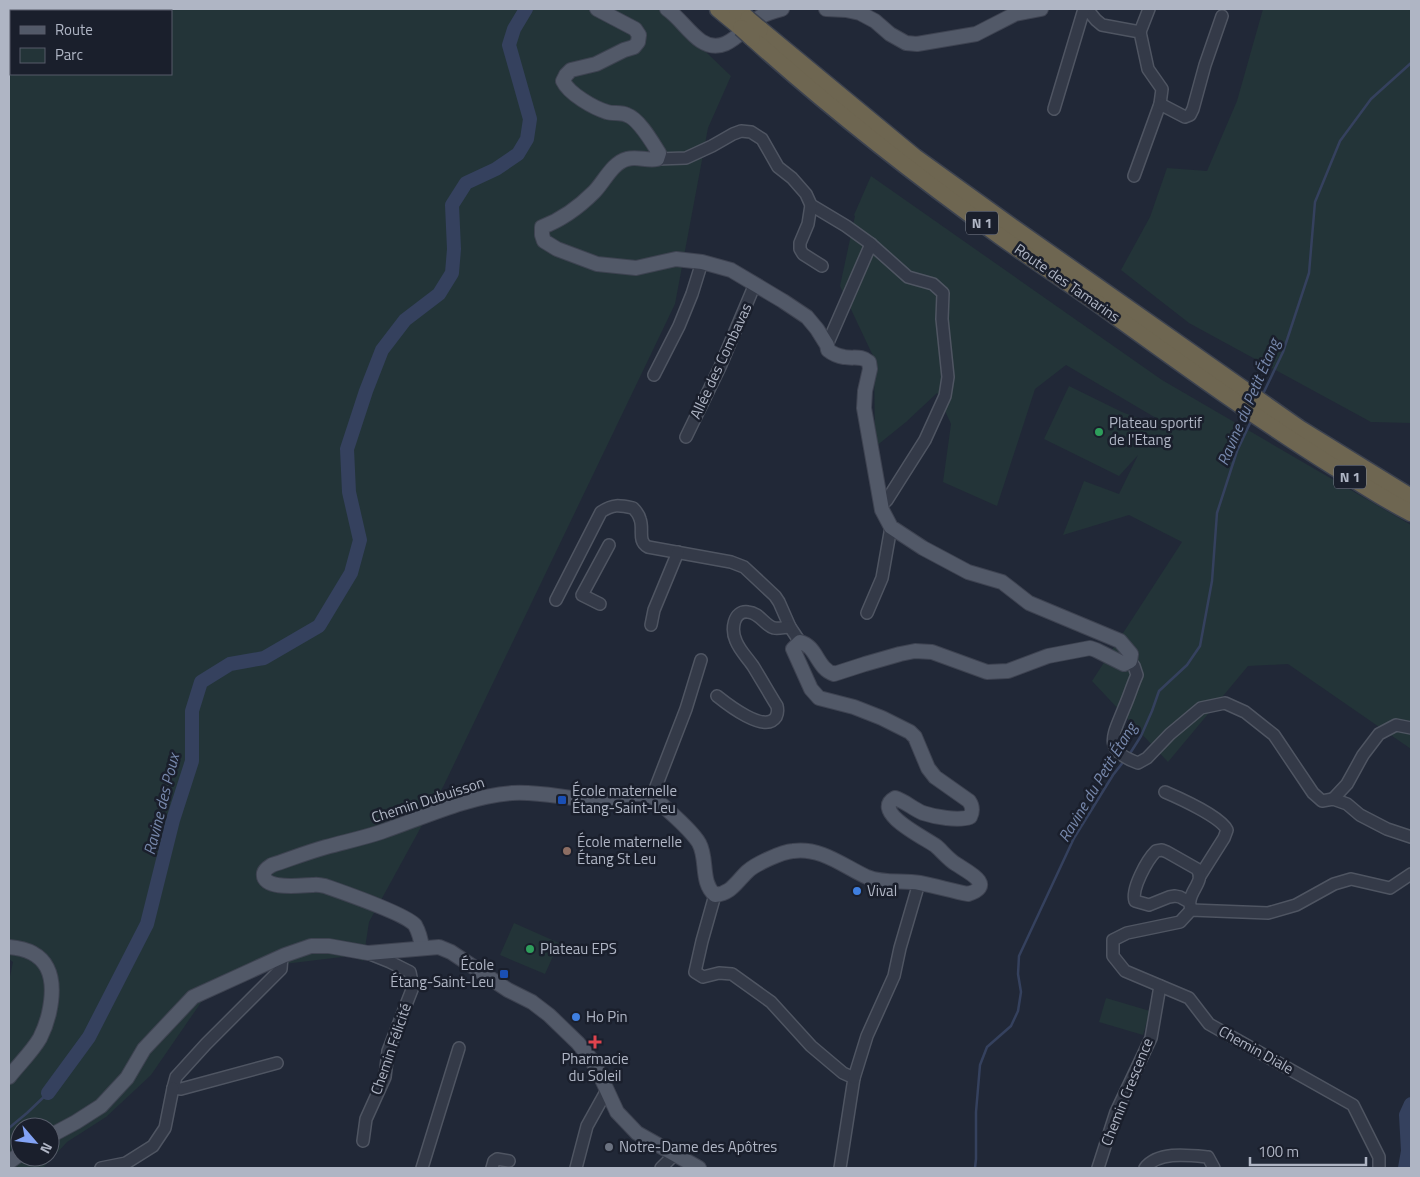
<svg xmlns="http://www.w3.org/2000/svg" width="1420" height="1177" viewBox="0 0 1420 1177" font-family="'Titillium Web',sans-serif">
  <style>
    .green { fill: #233438; fill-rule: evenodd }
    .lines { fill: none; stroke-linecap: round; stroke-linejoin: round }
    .stream { stroke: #35415e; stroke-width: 2.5 }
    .river { stroke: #35415e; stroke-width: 14 }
    .minor-casing { stroke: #4f5562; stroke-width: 14 }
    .major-casing { stroke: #3e4351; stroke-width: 16 }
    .highway-casing { stroke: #3c424f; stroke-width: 19 }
    .minor { stroke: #343a48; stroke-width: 11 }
    .major { stroke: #525968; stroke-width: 14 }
    .highway { stroke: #6e6651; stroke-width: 16 }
    .highway-bridge-casing { stroke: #3c424f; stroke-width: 19; stroke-linecap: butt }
    .highway-bridge { stroke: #6e6651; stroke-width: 16 }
    .leisure-dot { fill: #2e9e5b; stroke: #1a1f2c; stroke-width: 2 }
    .transit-dot { fill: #1a4fb4; stroke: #1a1f2c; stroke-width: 2 }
    .education-dot { fill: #8d6e63; stroke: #1a1f2c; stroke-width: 2 }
    .shop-dot { fill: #3f7fe0; stroke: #1a1f2c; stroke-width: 2 }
    .health-dot { fill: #e0444e; stroke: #1a1f2c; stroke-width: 2 }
    .worship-dot { fill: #6b7280; stroke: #1a1f2c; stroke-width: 2 }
    .labels { text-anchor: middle; stroke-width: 5; stroke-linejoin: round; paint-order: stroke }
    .shield { fill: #1a1f2c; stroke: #828896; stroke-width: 1 }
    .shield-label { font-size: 14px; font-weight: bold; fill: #afb5c4 }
    .street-label { font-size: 15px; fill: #afb5c4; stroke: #1a1f2c }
    .poi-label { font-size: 15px; fill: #afb5c4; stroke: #1a1f2c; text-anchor: start }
    .water-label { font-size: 16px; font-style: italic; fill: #7788ac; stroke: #1a1f2c }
  </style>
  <rect width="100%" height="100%" fill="#212837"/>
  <g class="green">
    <path d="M9,9H661L731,76L708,128L675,304L444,785L369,922L363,961L350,956L284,964L231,985L202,1001L151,1075L106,1117L67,1142L43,1168H9V981L13,962L9,959ZM11,11H171V74H11ZM20,1127H50V1157H20Z"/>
    <path d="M1263,9H1411V423L1371,422L1189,323L1121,270L1150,217L1167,168L1207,171L1237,101Z"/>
    <path d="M871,176L1162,380L1411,525V749L1288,664L1248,666L1168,762L1092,681L1182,542L1129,515L1063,535L1084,481L1119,494L1138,455L1119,476L1044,439L1069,386L1122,412L1153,424L1156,418L1066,365L1035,389L997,506L943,482L951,424L937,393L906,422L875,447L874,358L840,286L855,216L854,215Z"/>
    <path d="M514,923L559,943L545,974L500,955Z"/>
    <path d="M1106,998L1150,1011L1143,1035L1099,1022Z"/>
  </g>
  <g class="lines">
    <g class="stream">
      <path d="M1262,396L1283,352L1309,273L1315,202L1340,141L1371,99L1411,63"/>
      <path d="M1129,755L1141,736L1152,711L1159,691L1187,665L1200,646L1212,581L1217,513L1237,451L1252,419"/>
      <path d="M9,1128L27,1113L48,1093"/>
      <path d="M975,1168L976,1159V1112L980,1065L987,1047L1011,1026L1018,1011L1021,992L1018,974L1019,956L1074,838L1113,775L1124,761"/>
    </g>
    <g class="river">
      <path d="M48,1093L89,1037L147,924L173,820L192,761V711L201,682L230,664L264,658L319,626L351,573L360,540L349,492L347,449L366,391L382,350L405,320L439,294L452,273L454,249L452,205L466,183L496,169L518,154L527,139L530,119L509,45L514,29L526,9"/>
      <path d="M1405,1168L1408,1151L1406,1115L1411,1104"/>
    </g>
    <defs>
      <g id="minor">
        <path d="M1087,9L1096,20L1102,25L1140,32L1148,69L1162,89L1160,104L1134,176"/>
        <path d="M1140,32L1149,9"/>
        <path d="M1160,104L1185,117L1190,115L1193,109L1205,65L1222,16"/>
        <path d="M1054,109L1084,9"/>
        <path d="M657,159L686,158L712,146L733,134L741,131L751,132L762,139L778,167L792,178L806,194L811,205L846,226L871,244L908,277L933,284L943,293L942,319L948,377L945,396L925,440L887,500L881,506"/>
        <path d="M811,205L808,224L800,243V249L803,254L822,266"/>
        <path d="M827,345L871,244"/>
        <path d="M654,375L679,326L692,294L702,262"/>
        <path d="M686,437L720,367L755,284"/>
        <path d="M556,600L601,512C613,504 619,505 633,508C636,511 639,515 640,519C644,529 637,541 648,547L731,562L744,567L775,596L779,602L790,627L800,642"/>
        <path d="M600,604L582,595L609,545"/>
        <path d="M867,613L882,578L891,527"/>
        <path d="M651,625L654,610L678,552"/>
        <path d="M1130,661L1134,666L1137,675C1132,686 1129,697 1124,708C1113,736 1102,750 1138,763L1147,758L1170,734L1201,708L1225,703L1245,712L1274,735L1313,793L1322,801L1333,799L1347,804L1360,815L1387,829L1411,837"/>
        <path d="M717,696C727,704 765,734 776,717C778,713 778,710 777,706C769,693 761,679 753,666C747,657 740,651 736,641C731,630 733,610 748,612C760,613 764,625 774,628C779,629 785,627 790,627"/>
        <path d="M1165,792C1179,798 1221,817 1227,830L1224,838L1200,876"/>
        <path d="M652,797L686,709L701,660"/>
        <path d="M1333,799L1347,784L1363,755L1379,734L1396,725L1411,728"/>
        <path d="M715,895L702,941L695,972L703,977L719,973L732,974L771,1002L811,1046L843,1073L854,1078L840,1168"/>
        <path d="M1189,902L1180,897L1175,896L1169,897L1149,905L1135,901C1131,889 1147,860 1156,851L1162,850L1167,852L1197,869C1205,881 1191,889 1190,901C1189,903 1191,908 1191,910"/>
        <path d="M277,1063L181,1089L173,1088L176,1077L206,1044L281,969L282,956"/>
        <path d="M854,1078L867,1036L894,976L900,948L919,883"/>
        <path d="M363,1141L366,1119L385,1077L388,1051L413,987L410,972L390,962L370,954"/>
        <path d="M101,1168L126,1163L153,1146L165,1128L173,1088"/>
        <path d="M422,1168L459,1048"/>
        <path d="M492,1168L494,1161L497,1159L509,1161"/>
        <path d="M576,1168L587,1126L607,1090"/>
        <path d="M661,1168L674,1155"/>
        <path d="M1098,1168L1116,1112L1151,1038L1160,986"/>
        <path d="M1145,1168C1158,1151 1188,1155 1208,1157L1214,1168"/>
        <path d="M1379,1168V1157L1353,1105L1209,1024L1189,998L1125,971L1113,956V940L1127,933L1180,922L1191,910L1268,913L1296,905L1334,884L1351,879L1390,888L1411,874"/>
      </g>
      <g id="major">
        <path d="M667,9C680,18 688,32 701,41C725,57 742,29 760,17C767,13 774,11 782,9"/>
        <path d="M826,9L846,10L860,13L875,21L890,34L906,43L917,44L976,34L1015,14L1041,9"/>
        <path d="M9,947C49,950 57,977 49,1013C47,1022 44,1030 40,1038C32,1052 19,1064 9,1077"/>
        <path d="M422,948C421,940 419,932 415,925C406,914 342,892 325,886C321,885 317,884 313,885C304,885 261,891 264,873C265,869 269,867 272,865C290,859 308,852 326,847C344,842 363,838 381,832C422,818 469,796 512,793C540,791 567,799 595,800C615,800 640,786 657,800C670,813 690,828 699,843C708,859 700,882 715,895C732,893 736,882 748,871C756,864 781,852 793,851C821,847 843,866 867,877C884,884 902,880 920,883C936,886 952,891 968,894C997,885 966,871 956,864C948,859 942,851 936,846C927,839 870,812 895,798C905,801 913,809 923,813C935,817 958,821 970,817C973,811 973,807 969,801L935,777L928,768L915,737L910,732L882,718L854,707L819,698L811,689L793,649L800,642C817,646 817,669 834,674L865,664L900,654L915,651L932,652L987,672L1008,671L1048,656L1090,648L1096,650L1124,664L1130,661L1131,654L1120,641L1029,603L1002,582L968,572L923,548L891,527L882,510L864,408L865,391L870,369L869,362C861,355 854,359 844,357C838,356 833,354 828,350L827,345L817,329L807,317L783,301L731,270L702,262L676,259L636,268L597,264L557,249L544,241L542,235V227C561,220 580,206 594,192C604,182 612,163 627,159C637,156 647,161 657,159L659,153C652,142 639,119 627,115C621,112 613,114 607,112C594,108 569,94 563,81L566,75L571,70L596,64L624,50L634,47L638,42L639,35L635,29L597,9"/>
        <path d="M50,1136L76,1122L101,1106L127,1078L144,1049L193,997L285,955L311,946H329L368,953L439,947L451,952L508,990L532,1002L549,1015L578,1043L591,1059L600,1075L617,1112L637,1133L699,1168"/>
        <path d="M9,1162L20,1154"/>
      </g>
      <g id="highway">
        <path d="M718,9L741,28"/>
        <path d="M737,9L748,19"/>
        <path d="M760,29L915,157L1011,226L1299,428L1411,497"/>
        <path d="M752,38C831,109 915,175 1001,237C1039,264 1078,289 1115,316C1187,368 1259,420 1334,467C1360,483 1385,500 1411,513"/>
      </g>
    </defs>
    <use href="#minor" class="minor-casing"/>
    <use href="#major" class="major-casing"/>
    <use href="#highway" class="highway-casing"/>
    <use href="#minor" class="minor"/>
    <use href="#major" class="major"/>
    <use href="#highway" class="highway"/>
    <defs>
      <g id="highway-bridge">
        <path d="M748,19L760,29"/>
        <path d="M741,28L752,38"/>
      </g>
    </defs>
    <use href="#highway-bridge" class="highway-bridge-casing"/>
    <use href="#highway-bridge" class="highway-bridge"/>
  </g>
  <g class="leisure-dot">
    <circle cx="1099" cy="432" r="5"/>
    <circle cx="530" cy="949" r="5"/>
  </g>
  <g class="transit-dot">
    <rect x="557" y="795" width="10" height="10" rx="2.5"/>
    <rect x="499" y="969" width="10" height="10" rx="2.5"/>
  </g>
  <circle class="education-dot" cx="567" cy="851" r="5"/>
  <g class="shop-dot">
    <circle cx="857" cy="891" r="5"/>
    <circle cx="576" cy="1017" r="5"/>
  </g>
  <path class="health-dot" d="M592.5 1034.5h5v5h5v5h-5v5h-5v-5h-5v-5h5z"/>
  <circle class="worship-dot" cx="609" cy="1147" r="5"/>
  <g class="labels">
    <g class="shield">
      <rect x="966" y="211.5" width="32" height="23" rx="4"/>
      <rect x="1334" y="465.5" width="32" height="23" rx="4"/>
    </g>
    <g class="shield-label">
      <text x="982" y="228">N 1</text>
      <text x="1350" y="482">N 1</text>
    </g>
    <g class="street-label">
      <text transform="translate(1067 283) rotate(35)" y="5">Route des Tamarins</text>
      <text transform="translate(721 361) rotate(-65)" y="5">Allée des Combavas</text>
      <text transform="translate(428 800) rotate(-18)" y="5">Chemin Dubuisson</text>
      <text transform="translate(391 1049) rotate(-71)" y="5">Chemin Félicité</text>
      <text transform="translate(1256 1050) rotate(29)" y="5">Chemin Diale</text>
      <text transform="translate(1127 1092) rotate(-68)" y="5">Chemin Crescence</text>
    </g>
    <g class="poi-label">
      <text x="1109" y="428">Plateau sportif<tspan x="1109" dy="17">de l'Etang</tspan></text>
      <text x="572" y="796">École maternelle<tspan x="572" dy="17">Étang-Saint-Leu</tspan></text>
      <text x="577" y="847">École maternelle<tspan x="577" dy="17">Étang St Leu</tspan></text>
      <text x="867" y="896">Vival</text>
      <text x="540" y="954">Plateau EPS</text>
      <text x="494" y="970" text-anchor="end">École<tspan x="494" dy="17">Étang-Saint-Leu</tspan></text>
      <text x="586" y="1022">Ho Pin</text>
      <text x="595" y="1064" text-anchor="middle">Pharmacie<tspan x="595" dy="17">du Soleil</tspan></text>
      <text x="619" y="1152">Notre-Dame des Apôtres</text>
    </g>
    <g class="water-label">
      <text transform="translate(1248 402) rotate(-67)" y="6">Ravine du Petit Étang</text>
      <text transform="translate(1097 782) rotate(-59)" y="6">Ravine du Petit Étang</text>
      <text transform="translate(161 804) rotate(-76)" y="6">Ravine des Poux</text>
    </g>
  </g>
  <rect width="1420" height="1177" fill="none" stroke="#afb5c4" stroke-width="20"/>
  <rect x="10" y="10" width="162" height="65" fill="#1a1f2c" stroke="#565b69"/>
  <rect x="20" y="26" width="25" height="8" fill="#525968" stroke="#565b69"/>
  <text x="55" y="35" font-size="15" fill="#afb5c4">Route</text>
  <rect x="20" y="48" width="25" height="15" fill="#233438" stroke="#565b69"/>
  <text x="55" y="60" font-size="15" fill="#afb5c4">Parc</text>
  <g transform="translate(35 1142) rotate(118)"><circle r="24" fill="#1a1f2c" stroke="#565b69"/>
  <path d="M0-4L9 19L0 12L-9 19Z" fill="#83a3f5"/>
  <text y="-8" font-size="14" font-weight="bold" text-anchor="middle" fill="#afb5c4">N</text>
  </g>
  <path d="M1250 1157v8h116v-8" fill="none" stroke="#afb5c4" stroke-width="2.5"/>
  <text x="1258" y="1157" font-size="15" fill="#afb5c4" stroke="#1a1f2c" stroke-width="4" paint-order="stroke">100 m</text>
</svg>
